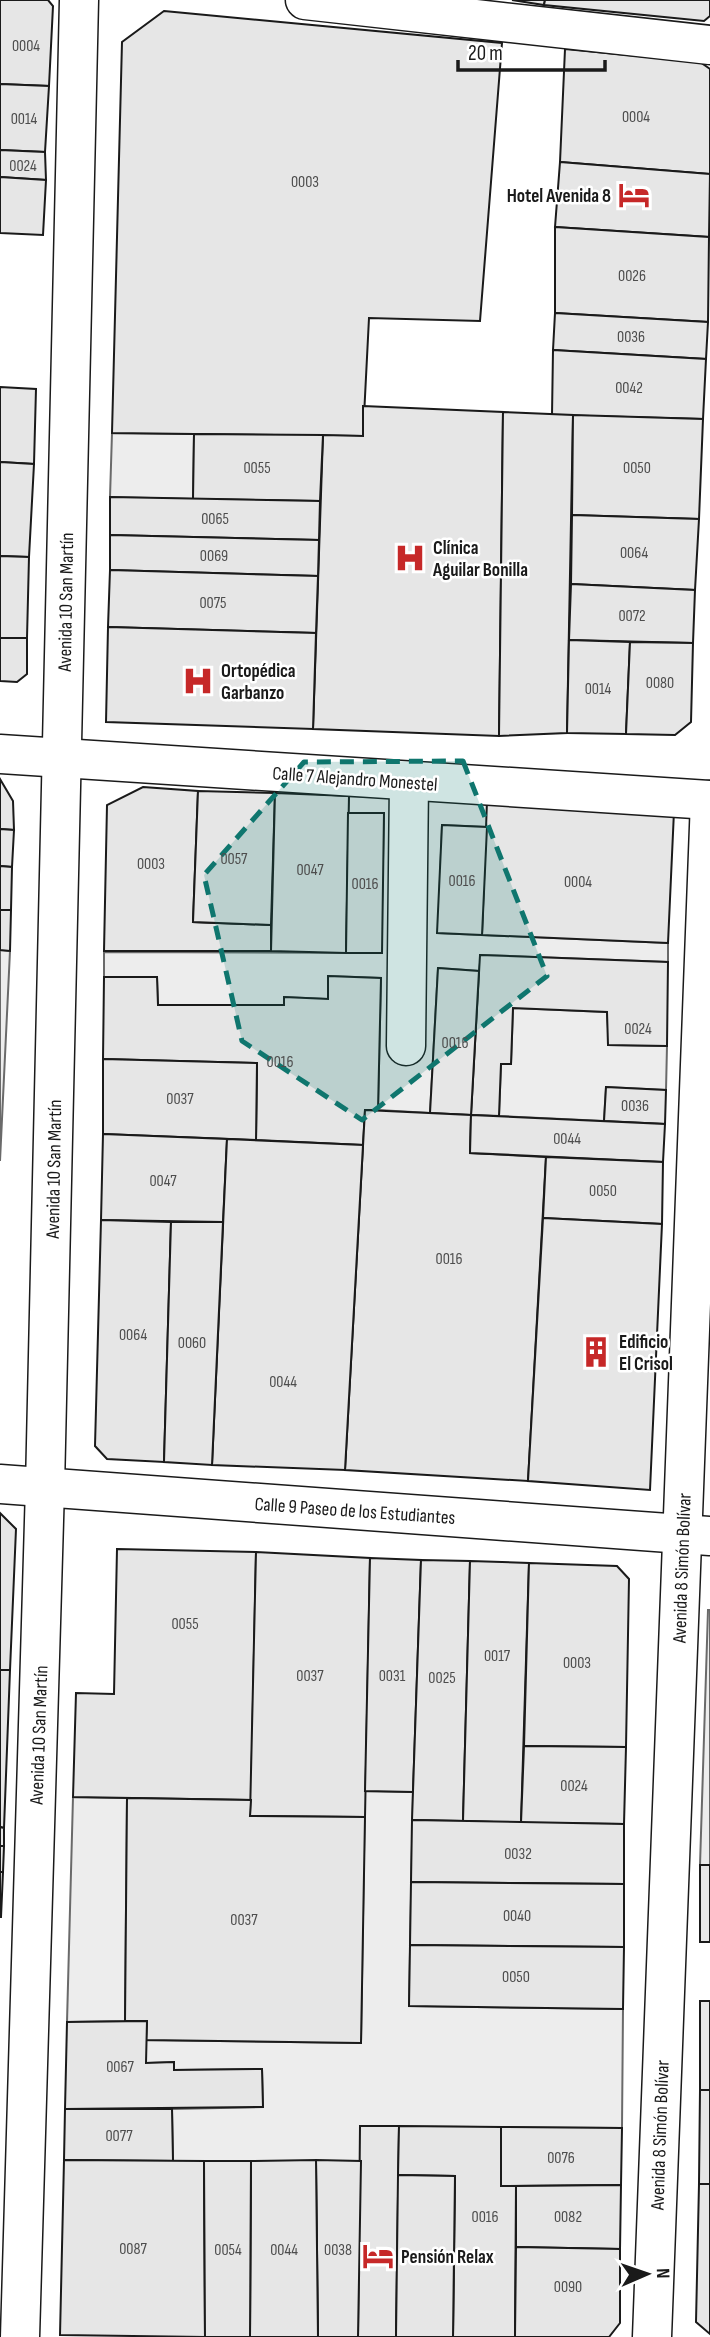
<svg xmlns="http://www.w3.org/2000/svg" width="710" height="2337" viewBox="0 0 710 2337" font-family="'Sofia Sans Condensed',sans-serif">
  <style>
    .built { fill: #ededed; stroke: #6a6a6a; stroke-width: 2 }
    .building { fill: #e6e6e6; stroke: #1a1a1a; stroke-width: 2 }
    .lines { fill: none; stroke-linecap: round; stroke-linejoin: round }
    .minor-casing { stroke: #1a1a1a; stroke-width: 41 }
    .minor { stroke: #fff; stroke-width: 38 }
    .marked { fill: #0f766e; fill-opacity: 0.2; stroke: #0f766e; stroke-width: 5; stroke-dasharray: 14 9; stroke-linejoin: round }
    .labels { text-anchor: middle; stroke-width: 5; stroke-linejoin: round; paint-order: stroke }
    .number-label { font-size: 16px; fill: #4d4d4d }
    .poi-label { font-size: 19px; font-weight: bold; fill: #1a1a1a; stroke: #fff; text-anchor: start }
    .street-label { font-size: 19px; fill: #1a1a1a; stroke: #fff }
  </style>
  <rect width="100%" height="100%" fill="#fff"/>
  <g class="built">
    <path d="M112,433L194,434L193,499L110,497Z"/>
    <path d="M349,796L487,801V827L442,825L438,933L668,943V962L481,955L479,971L438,968L430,1113L378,1110L381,978L328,976V999L284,997V1005H158L157,977H104V952L381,953L384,814L348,813Z"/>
    <path d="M0,950L10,951L0,1161Z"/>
    <path d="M513,1008L607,1012L609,1045L667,1046L666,1090L606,1087L604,1121L499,1116L501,1064H511Z"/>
    <path d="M708,1610H710V1865H700Z"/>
    <path d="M365,1791L413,1792L409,2006L623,2009L622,2128L360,2126L361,2161H173L172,2109L263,2107L262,2069L174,2070V2062L146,2063V2040L361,2043Z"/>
    <path d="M73,1797L127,1798L125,2021L67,2022Z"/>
  </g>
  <g class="building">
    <path d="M0,0H48L53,6L49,86L0,84Z"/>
    <path d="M512,0H545L544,5Z"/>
    <path d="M545,0H710V16L704,21L544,5Z"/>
    <path d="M164,11L502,43L480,321L369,318L363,436L112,433L122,42Z"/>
    <path d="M565,49L700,62L710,69V174L560,162Z"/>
    <path d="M0,84L49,86L45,152L0,150Z"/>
    <path d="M0,150L45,152L46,180L0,177Z"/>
    <path d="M560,162L710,174L709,237L555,227Z"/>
    <path d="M0,177L46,180L43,235L0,233Z"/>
    <path d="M555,227L709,237L708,322L555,313Z"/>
    <path d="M555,313L708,322L706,359L553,350Z"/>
    <path d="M553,350L706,359L703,419L552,415Z"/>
    <path d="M0,387L36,389L34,464L0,462Z"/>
    <path d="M363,406L503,412L499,736L313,729L323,435L363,436Z"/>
    <path d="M503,412L573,415L567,733L499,736Z"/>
    <path d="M573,415L703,419L699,519L572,515Z"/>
    <path d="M194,434L323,435L320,501L193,499Z"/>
    <path d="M0,462L34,464L29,557L0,556Z"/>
    <path d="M110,497L320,501L319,540L110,535Z"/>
    <path d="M572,515L699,519L695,590L571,584Z"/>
    <path d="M110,535L319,540L318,576L110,570Z"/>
    <path d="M0,556L29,557L27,638H0Z"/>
    <path d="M110,570L318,576L316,633L108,627Z"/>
    <path d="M571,584L695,590L693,643L569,640Z"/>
    <path d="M108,627L316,633L313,729L106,722Z"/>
    <path d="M0,638H27V674L17,682L0,681Z"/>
    <path d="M569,640L630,642L626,734L567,733Z"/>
    <path d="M630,642L693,643L691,722L675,735L626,734Z"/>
    <path d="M0,779L13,801L14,830L0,829Z"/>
    <path d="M143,787L198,791L193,922L271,925V951H104L107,805Z"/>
    <path d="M198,791L275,793L271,925L193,922Z"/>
    <path d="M275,793L349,796L346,953L271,951Z"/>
    <path d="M487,801L674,811L668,943L482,935Z"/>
    <path d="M348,813H384L382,953H346Z"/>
    <path d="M442,825L487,827L482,935L437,933Z"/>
    <path d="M0,829L14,830L12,867L0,866Z"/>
    <path d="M0,866L12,867L11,910H0Z"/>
    <path d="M0,910H11L10,951L0,950Z"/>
    <path d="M480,955L668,962L667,1046L608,1045L607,1012L513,1008L511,1064H501L499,1116L471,1115Z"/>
    <path d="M438,968L479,971L471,1115L430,1113Z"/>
    <path d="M328,976L381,978L378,1110H365L363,1145L256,1140L257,1063L103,1059L104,977H157L158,1005H284V997L328,999Z"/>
    <path d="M103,1059L257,1063L256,1140L103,1134Z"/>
    <path d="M606,1087L666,1090L665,1124L604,1121Z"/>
    <path d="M365,1110L471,1115L470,1153L546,1157L528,1481L345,1470Z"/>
    <path d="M471,1115L665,1124L663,1162L470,1153Z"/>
    <path d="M103,1134L227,1139L223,1222L101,1220Z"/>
    <path d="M227,1139L363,1145L345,1470L212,1465Z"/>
    <path d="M546,1157L663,1162L662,1224L543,1218Z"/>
    <path d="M543,1218L662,1224L650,1490L528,1481Z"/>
    <path d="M101,1220L171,1222L164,1462L107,1459L95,1446Z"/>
    <path d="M171,1222H223L212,1465L164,1462Z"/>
    <path d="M0,1513L16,1529L10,1670H0Z"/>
    <path d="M117,1549L256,1552L251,1800L73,1797L76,1693L114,1694Z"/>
    <path d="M256,1552L370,1558L365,1817L250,1816Z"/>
    <path d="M370,1558L421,1560L413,1792L365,1791Z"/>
    <path d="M421,1560L470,1561L463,1821L412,1820Z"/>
    <path d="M470,1561L529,1563L521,1823L463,1821Z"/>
    <path d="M529,1563L617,1566L629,1579L626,1747L524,1746Z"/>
    <path d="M0,1670H10L4,1828L0,1827Z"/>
    <path d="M524,1746L626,1747L624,1824L521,1823Z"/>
    <path d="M127,1798L251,1800L250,1816L365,1817L361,2043L146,2040L147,2021H125Z"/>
    <path d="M412,1820L624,1824V1884L411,1882Z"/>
    <path d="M0,1827L4,1828V1846H0Z"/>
    <path d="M0,1846H4L3,1872H0Z"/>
    <rect x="700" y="1865" width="10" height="77"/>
    <path d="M0,1872H3L1,1917H0Z"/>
    <path d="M411,1882L624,1884V1947L410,1945Z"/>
    <path d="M410,1945L624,1947L623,2009L409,2006Z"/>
    <rect x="700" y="2001" width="10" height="89"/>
    <path d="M147,2021L146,2063L174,2062V2070L262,2069L263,2107L65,2109L67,2022Z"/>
    <path d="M700,2090H710V2184H699Z"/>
    <path d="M65,2109H172L173,2161L64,2160Z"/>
    <path d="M360,2126H399L396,2337H358Z"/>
    <path d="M399,2126L501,2127V2186H516L515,2337H453L455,2176L398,2175Z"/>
    <path d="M501,2127L622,2128L621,2185L501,2186Z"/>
    <path d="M64,2160L204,2161L205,2337L60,2335Z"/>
    <path d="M316,2160L361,2161L358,2337H318Z"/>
    <path d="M316,2160L318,2337H250L251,2161Z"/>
    <path d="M204,2161H251L250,2337H205Z"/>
    <path d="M398,2175L455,2176L453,2337H396Z"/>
    <path d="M699,2184H710V2334L696,2322Z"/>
    <path d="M621,2185L620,2249L516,2247V2186Z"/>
    <path d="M516,2247L620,2249V2323L609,2337H515Z"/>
  </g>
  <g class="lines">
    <defs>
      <g id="minor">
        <path d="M305,0L710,45"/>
        <path d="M0,754L710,800"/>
        <path d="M406,1046L409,782"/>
        <path d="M0,1484L710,1536"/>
        <path d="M20,2337L45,1487L79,0"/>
        <path d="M652,2337L710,800"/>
      </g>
    </defs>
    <use href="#minor" class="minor-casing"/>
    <use href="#minor" class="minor"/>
  </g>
  <path class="marked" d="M463,761L547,976L362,1120L242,1041L204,875L304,762Z"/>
  <defs>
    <symbol id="hotel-bare" viewBox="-9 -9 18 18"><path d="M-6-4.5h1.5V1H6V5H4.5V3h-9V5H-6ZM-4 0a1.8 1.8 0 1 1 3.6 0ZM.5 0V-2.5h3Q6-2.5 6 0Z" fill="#c62828" stroke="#fff" stroke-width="2.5" paint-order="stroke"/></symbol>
    <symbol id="hospital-bare" viewBox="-9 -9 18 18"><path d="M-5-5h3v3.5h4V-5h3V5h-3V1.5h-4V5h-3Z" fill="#c62828" stroke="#fff" stroke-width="2.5" paint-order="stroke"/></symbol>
    <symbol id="building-bare" viewBox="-9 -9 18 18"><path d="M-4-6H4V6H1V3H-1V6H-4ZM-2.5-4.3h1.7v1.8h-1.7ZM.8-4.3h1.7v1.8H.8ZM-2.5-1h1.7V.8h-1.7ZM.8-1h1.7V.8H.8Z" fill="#c62828" stroke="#fff" stroke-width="2.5" paint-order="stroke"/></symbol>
  </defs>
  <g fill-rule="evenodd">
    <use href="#hotel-bare" x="612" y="173" width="44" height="44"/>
    <use href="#hospital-bare" x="388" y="536" width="44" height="44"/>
    <use href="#hospital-bare" x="176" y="659" width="44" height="44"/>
    <use href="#building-bare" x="574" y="1330" width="44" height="44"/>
    <use href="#hotel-bare" x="356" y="2234" width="44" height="44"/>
  </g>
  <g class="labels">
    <g class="number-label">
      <text x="26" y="51">0004</text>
      <text x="636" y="122">0004</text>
      <text x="24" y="124">0014</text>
      <text x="23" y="171">0024</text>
      <text x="305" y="187">0003</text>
      <text x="632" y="281">0026</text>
      <text x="631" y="342">0036</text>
      <text x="629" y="393">0042</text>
      <text x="257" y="473">0055</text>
      <text x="637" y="473">0050</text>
      <text x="215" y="524">0065</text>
      <text x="634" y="558">0064</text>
      <text x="214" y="561">0069</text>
      <text x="213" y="608">0075</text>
      <text x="632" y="621">0072</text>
      <text x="660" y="688">0080</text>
      <text x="598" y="694">0014</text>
      <text x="234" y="864">0057</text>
      <text x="151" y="869">0003</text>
      <text x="310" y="875">0047</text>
      <text x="462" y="886">0016</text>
      <text x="578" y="887">0004</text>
      <text x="365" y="889">0016</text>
      <text x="638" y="1034">0024</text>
      <text x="455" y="1048">0016</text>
      <text x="280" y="1067">0016</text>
      <text x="180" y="1104">0037</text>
      <text x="635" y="1111">0036</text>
      <text x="567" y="1144">0044</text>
      <text x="163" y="1186">0047</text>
      <text x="603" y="1196">0050</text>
      <text x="449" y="1264">0016</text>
      <text x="133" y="1340">0064</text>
      <text x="192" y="1348">0060</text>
      <text x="283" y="1387">0044</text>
      <text x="185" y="1629">0055</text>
      <text x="497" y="1661">0017</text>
      <text x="577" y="1668">0003</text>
      <text x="310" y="1681">0037</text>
      <text x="392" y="1681">0031</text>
      <text x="442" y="1683">0025</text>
      <text x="574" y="1791">0024</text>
      <text x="518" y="1859">0032</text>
      <text x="517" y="1921">0040</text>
      <text x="244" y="1925">0037</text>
      <text x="516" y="1982">0050</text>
      <text x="120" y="2072">0067</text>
      <text x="119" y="2141">0077</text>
      <text x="561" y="2163">0076</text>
      <text x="485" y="2222">0016</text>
      <text x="568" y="2222">0082</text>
      <text x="133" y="2254">0087</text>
      <text x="228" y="2255">0054</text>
      <text x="284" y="2255">0044</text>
      <text x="338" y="2255">0038</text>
      <text x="568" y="2292">0090</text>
    </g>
    <g class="poi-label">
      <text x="611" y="202" text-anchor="end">Hotel Avenida 8</text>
      <text x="433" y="554">Clínica<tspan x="433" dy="22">Aguilar Bonilla</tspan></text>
      <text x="221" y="677">Ortopédica<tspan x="221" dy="22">Garbanzo</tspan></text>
      <text x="619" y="1348">Edificio<tspan x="619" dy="22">El Crisol</tspan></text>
      <text x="401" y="2263">Pensión Relax</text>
    </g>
    <g class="street-label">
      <text transform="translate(65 602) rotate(-89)" y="7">Avenida 10 San Martín</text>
      <text transform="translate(355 778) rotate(4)" y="7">Calle 7 Alejandro Monestel</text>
      <text transform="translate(53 1169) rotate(-89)" y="7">Avenida 10 San Martín</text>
      <text transform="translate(355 1510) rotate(4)" y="7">Calle 9 Paseo de los Estudiantes</text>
      <text transform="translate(681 1568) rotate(-88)" y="7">Avenida 8 Simón Bolívar</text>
      <text transform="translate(38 1735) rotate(-88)" y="7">Avenida 10 San Martín</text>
      <text transform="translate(659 2135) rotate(-88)" y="7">Avenida 8 Simón Bolívar</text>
    </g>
  </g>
  <g transform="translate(647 2274) rotate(88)" stroke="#ffffff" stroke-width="5" paint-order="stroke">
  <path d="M0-5L12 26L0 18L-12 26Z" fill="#1a1a1a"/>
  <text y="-10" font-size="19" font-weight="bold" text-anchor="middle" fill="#1a1a1a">N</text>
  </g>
  <path d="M458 60v10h147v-10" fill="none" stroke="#1a1a1a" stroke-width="3.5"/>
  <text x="468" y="60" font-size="21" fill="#1a1a1a" stroke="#ffffff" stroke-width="5" paint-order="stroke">20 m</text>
</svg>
